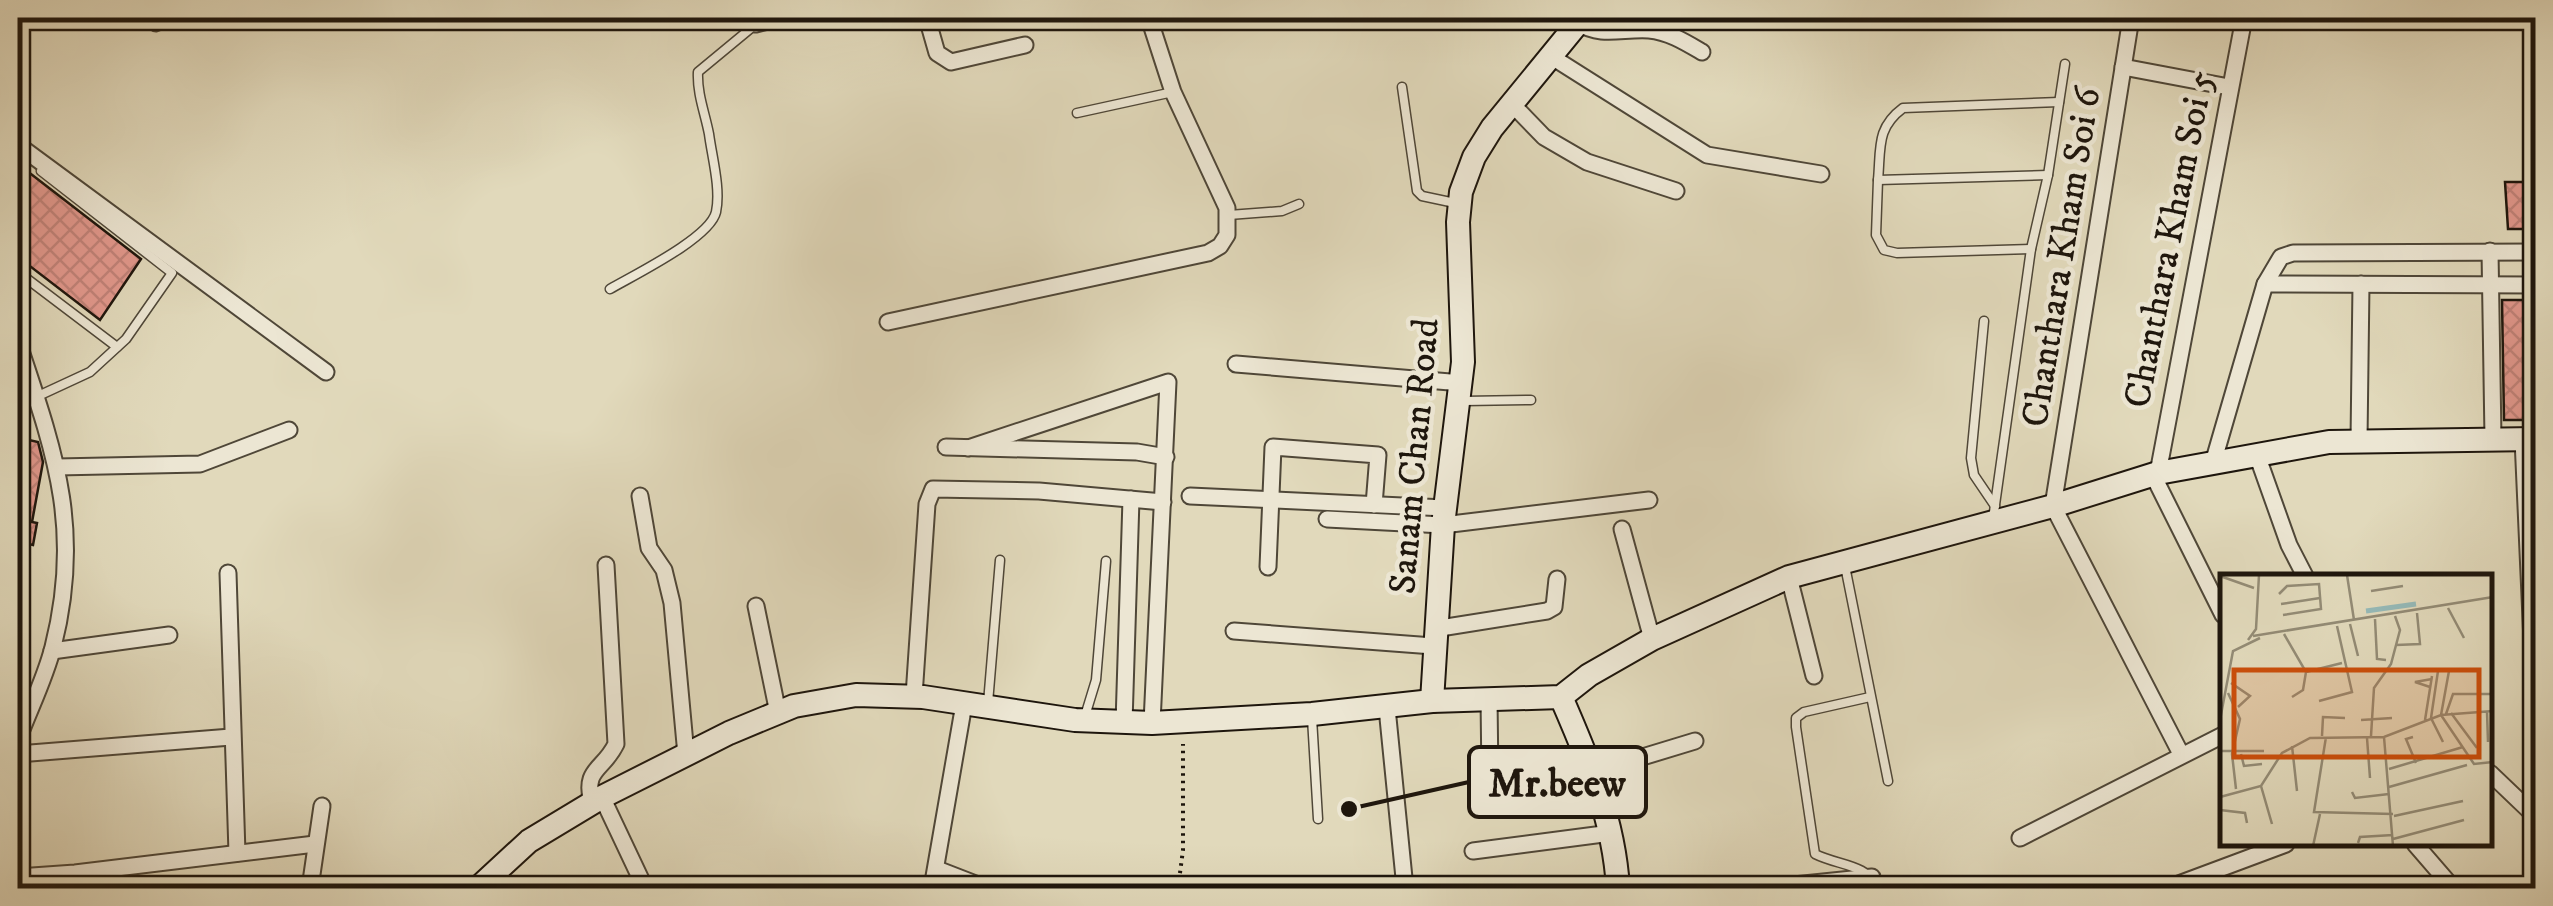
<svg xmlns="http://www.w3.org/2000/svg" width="2553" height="906" viewBox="0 0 2553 906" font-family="'IM FELL DW Pica',serif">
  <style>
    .building { fill: url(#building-cross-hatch); stroke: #1e160d; stroke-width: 2.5 }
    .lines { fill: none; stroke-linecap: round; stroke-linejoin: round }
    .lane-casing { stroke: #4f4738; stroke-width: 11 }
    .street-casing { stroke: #4f4738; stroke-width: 19 }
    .secondary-casing { stroke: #1e160d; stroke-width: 26 }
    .path { stroke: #1e160d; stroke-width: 4; stroke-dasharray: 2.5 5; stroke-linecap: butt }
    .lane { stroke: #ece6d3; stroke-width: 8 }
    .street { stroke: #ece6d3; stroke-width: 15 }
    .secondary { stroke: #ece6d3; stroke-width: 22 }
    .labels { text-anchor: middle; stroke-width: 9; stroke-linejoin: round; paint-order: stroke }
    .street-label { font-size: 38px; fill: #1e160d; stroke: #ece6d3 }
    .inset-river { fill: none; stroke: #95b9b7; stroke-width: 5 }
    .inset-road { fill: none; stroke: #938b75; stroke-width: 2.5 }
    .view { fill: #ca4f0c; fill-opacity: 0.15; stroke: #ca4f0c; stroke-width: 5 }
    .inset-edge { fill: none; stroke: #1e160d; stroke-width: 5 }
    .leader { fill: none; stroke: #1e160d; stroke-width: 4 }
    .callout-dot { fill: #1e160d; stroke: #ece6d3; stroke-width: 4 }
    .callout { fill: #ece6d3; stroke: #1e160d; stroke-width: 4 }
    .callout-label { font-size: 40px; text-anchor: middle; font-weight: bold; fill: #1e160d }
  </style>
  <defs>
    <pattern id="building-cross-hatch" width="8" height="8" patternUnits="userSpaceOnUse" patternTransform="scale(2.5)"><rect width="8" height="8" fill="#e2988d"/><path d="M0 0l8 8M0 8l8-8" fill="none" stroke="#c18278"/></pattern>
  </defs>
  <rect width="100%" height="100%" fill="#e1d9bb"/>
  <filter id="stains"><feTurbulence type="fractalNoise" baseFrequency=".002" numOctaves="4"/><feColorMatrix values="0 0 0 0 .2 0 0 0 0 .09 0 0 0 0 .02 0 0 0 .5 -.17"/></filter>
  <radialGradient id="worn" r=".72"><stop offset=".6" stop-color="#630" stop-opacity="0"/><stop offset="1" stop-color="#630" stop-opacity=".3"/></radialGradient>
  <g class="building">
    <path d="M18,164L141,259L100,320L18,257Z"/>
    <path d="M2505,182H2536V229H2508Z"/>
    <path d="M2502,300H2536V420H2504Z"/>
    <path d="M20,438L38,442L43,462L32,522L37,523L33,545L29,544L26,562L18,561Z"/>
  </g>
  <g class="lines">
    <defs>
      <g id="lane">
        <path d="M1402,87L1417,191L1422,196L1455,203"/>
        <path d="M1077,113L1173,92"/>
        <path d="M2048,175L1878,180C1881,148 1876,128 1903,108L2059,102"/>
        <path d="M1878,180L1876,235L1884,250L1897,253L2031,249"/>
        <path d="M1229,215L1282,211L1299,204"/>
        <path d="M18,272L117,347"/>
        <path d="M610,289C634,275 710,238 716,212C721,189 712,157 709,134C705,113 697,94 698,72L756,24"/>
        <path d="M1984,321L1971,458L1974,475L1995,506"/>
        <path d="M36,397L90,372L126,339L172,273L41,171"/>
        <path d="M1464,401L1531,400"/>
        <path d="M1993,519L2031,249L2048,175L2065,64"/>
        <path d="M1845,566L1888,781"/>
        <path d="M1870,697L1804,712L1796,718V727L1815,854C1839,866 1865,863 1879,888"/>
        <path d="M988,703L1000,560"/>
        <path d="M1085,716L1096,680L1106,561"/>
        <path d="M1312,718L1318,819"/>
      </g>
      <g id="street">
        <path d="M150,18L156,23"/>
        <path d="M753,18L756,24L780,18"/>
        <path d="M927,18L937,53L951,62L1025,45"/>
        <path d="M2131,18L2053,506L2181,754"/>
        <path d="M1578,23C1602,38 1623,28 1649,30C1669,32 1685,42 1702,52"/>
        <path d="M1552,57L1707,155L1821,174"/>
        <path d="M2123,67L2229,87"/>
        <path d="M1512,104L1544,137L1587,162L1676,191"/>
        <path d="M18,145L326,372"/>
        <path d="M2490,251L2493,438"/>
        <path d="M2265,284L2536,285"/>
        <path d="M888,322L1208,253L1220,246L1227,235V208L1173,92L1149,18"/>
        <path d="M18,342C55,453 83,529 53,647C45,679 29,710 18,740"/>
        <path d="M1236,364L1462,383"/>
        <path d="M2523,439L2534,686"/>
        <path d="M2359,440L2361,284"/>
        <path d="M946,447L1137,452L1166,457"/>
        <path d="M968,448L1168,382L1152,723"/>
        <path d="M2257,455L2289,545L2305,576"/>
        <path d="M2213,463L2265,284L2281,257L2293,253L2536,252"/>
        <path d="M57,467L200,464L289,430"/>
        <path d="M2158,473L2244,18"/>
        <path d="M2153,475L2223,615"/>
        <path d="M640,496L649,548L664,570L672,603L686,755"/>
        <path d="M1190,496L1445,508"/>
        <path d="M1327,519L1443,525L1649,500"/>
        <path d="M1622,529L1652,639"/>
        <path d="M1268,567L1273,447L1378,455L1374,505"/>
        <path d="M228,573L237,853"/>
        <path d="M1789,577L1814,676"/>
        <path d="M756,606L778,713"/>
        <path d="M1434,629L1547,611L1554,607L1557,579"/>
        <path d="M1234,631L1433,646"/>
        <path d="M52,651L169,635"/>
        <path d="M914,696L927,504L933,489L1039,491L1163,502"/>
        <path d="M1489,698L1490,779"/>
        <path d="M1387,708L1405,888"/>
        <path d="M1124,723L1131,499"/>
        <path d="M18,754L231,737"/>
        <path d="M1593,772L1695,741"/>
        <path d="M2490,773L2536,817"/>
        <path d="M602,797L645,888"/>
        <path d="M592,803C583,768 603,771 616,744L606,565"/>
        <path d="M2020,838L2223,735"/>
        <path d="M2415,844L2453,888"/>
        <path d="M1473,851L1611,833"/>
        <path d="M937,869L986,888"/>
        <path d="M18,877L75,873L315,844"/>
        <path d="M310,888L322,806"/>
        <path d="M932,888L964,704"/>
        <path d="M1765,888L1872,877"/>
        <path d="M2168,888L2286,844"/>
      </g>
      <g id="secondary">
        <path d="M1561,697C1588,759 1614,819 1618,888"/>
        <path d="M1432,701L1443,525L1463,362L1458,222L1461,192L1474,157L1492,128L1582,18"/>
        <path d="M478,888L529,841L602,797L729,733L794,706L856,695L923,697L1075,720L1152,723L1312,714L1432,701L1561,697L1589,675L1652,639L1789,577L2053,506L2158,473L2329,442L2536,439"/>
      </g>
    </defs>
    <use href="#lane" class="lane-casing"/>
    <use href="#street" class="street-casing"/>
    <use href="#secondary" class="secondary-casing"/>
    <path class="path" d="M1178,888L1183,850V744"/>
    <use href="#lane" class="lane"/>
    <use href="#street" class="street"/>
    <use href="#secondary" class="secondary"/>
  </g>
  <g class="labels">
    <g class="street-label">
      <text transform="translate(2168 239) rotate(-79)" y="13">Chanthara Kham Soi 5</text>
      <text transform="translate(2060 257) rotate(-81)" y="13">Chanthara Kham Soi 6</text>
      <text transform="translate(1413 456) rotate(-85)" y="13">Sanam Chan Road</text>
    </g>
  </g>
  <g transform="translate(2220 574)">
    <rect width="272" height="272" fill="#e1d9bb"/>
    <path class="inset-river" d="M146,37L196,30"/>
    <path class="inset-road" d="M127,1L134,46M0,2L34,14M151,17L183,12M59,20L67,12L99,10L101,35L63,41M61,30L100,24M228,34L244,64M155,45L157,85L166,86M130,50L138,82M64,60L86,98L83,116L72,123M33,62L273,23M28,66L36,55L39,1M176,71L200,70L197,39M218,97L211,144L223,168M86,98L122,89M11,109L30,122L18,133M210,113L195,108L212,105M8,119L20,145L12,180L16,215M99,127L132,118L117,52M267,138L268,168M231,139L257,174M226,140L233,120H273M221,141L254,190L273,188M221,141L229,97M0,146L13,77L40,64M141,146L172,144M205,146L212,102M102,162L103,143L125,144M151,162L154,114L171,90L180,56L175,42M106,163L94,238L173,240M164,163L173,272M193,163L186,165L196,189M147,164L150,204M72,172L77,217M0,177H44M21,180L24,192L42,190M169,195L243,173M41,212L52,250M169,213L247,191M132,218L135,224L169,220M0,223L41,212L62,179L90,164L164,163L221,141L273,137M0,236L25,239L27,249M174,242L243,227M173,265L244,246M138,269L140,263L173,261M93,272L100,240"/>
    <path class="view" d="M14,96H259V183H14Z"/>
    <rect width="272" height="272" class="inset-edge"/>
  </g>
  <path class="leader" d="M1349 809L1469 782"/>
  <circle class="callout-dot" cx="1349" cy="809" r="10"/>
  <rect class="callout" x="1469" y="747" width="177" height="70" rx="10"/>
  <g class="callout-label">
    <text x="1557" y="796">Mr.beew</text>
  </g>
  <rect width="2553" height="906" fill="none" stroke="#e1d9bb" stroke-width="60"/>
  <rect x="20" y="20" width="2513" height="866" fill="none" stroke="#1e160d" stroke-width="5"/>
  <rect x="30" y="30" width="2493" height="846" fill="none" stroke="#1e160d" stroke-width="2.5"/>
  <rect width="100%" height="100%" filter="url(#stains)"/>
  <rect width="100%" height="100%" fill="url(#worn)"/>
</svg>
